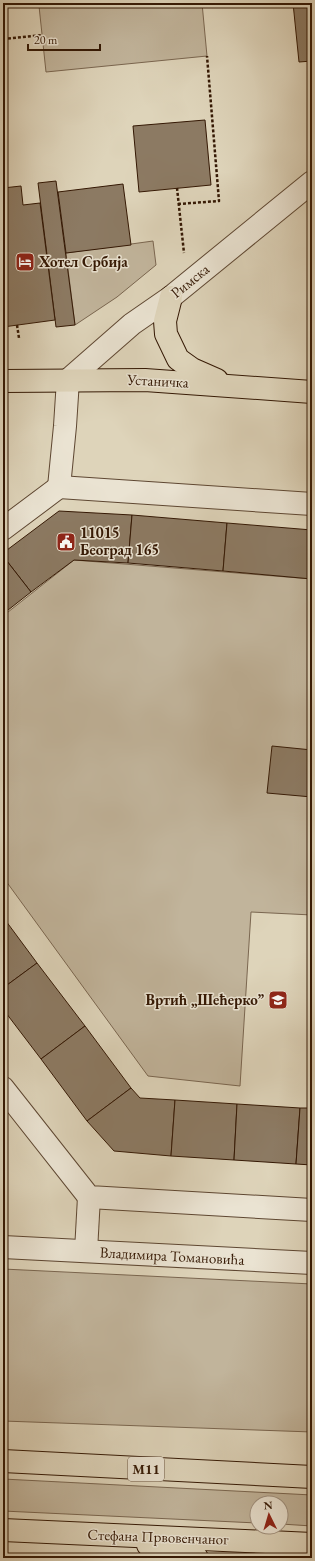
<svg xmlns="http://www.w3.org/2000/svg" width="315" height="1561" viewBox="0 0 315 1561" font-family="'EB Garamond',serif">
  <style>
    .green { fill: #c1b49b; stroke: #7a6650 }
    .building { fill: #8c7a63; stroke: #341804 }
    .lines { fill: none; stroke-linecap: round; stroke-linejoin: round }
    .minor-casing { stroke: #5e4732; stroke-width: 24 }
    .major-casing { stroke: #341804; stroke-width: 24 }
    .highway-casing { stroke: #341804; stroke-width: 24 }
    .path { stroke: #341804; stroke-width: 2.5; stroke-dasharray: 3 2; stroke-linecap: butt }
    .minor { stroke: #eae3d2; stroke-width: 22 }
    .major { stroke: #ded4ba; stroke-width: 22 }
    .highway { stroke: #ded4ba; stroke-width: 22 }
    .labels { text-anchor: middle; stroke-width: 3; stroke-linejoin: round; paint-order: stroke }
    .shield { fill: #eae3d2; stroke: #6b5542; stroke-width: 1 }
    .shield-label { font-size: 14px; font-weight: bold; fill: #341804 }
    .poi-label { font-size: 15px; font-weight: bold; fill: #341804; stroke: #eae3d2; text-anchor: start }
    .street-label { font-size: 15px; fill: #341804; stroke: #eae3d2 }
  </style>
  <rect width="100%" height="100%" fill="#ded4ba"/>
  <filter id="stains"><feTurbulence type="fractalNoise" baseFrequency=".005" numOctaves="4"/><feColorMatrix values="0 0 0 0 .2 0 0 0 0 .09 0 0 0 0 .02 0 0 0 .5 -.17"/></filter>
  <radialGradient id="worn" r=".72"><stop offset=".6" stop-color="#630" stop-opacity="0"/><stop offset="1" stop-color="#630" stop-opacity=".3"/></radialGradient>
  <g class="green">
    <path d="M70,3H202L207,56L46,72L39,6Z"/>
    <path d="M153,241L156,265L117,297L75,325L66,253Z"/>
    <path d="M74,560L312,579V915L251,912L240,1086L148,1076L3,877V616Z"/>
    <path d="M3,1269L312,1284V1432L3,1421Z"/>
    <path d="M3,1479L312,1495V1526L281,1524V1503H257V1523L3,1511Z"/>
  </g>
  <g class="building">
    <path d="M293,3H312V61L299,62Z"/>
    <path d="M205,120L211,185L139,192L133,126Z"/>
    <path d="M56,181L75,325L56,327L38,183Z"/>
    <path d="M123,184L131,245L66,253L58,192Z"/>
    <path d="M21,186L23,205L40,203L55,320L3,327V188Z"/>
    <path d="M59,511L132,515L128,563L74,560L31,592L3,556V553Z"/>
    <path d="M132,515L227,523L223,571L128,563Z"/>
    <path d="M227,523L312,530V579L223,571Z"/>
    <path d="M3,556L31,592L3,614Z"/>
    <path d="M272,746L312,750V797L267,793Z"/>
    <path d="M3,917L37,963L3,988Z"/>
    <path d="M37,963L85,1026L41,1059L3,1009V988Z"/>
    <path d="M85,1026L131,1088L87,1121L41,1059Z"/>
    <path d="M131,1088L140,1098L175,1100L171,1156L114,1151L87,1121Z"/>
    <path d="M175,1100L237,1104L234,1160L171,1156Z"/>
    <path d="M237,1104L300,1108L296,1164L234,1160Z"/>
    <path d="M300,1108H312V1165L296,1164Z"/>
  </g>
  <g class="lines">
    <defs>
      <g id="minor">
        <path d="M59,487L65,426L68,380L132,324L171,297L312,182"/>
        <path d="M59,487L312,504"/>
        <path d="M3,529L59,487"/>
        <path d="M3,1088L89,1197L312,1210"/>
        <path d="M3,1247L312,1263"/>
        <path d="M86,1251L89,1197"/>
      </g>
      <g id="major">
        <path d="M171,297L165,321L166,334L178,359L192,369L217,380"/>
        <path d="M3,381L145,380L312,392"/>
      </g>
      <g id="highway">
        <path d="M3,1461L312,1477"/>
        <path d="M3,1530L312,1544"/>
        <path d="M148,1545L197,1558"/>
      </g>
    </defs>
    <use href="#minor" class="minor-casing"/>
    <use href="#major" class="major-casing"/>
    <use href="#highway" class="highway-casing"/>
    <g class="path">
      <path d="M3,39L42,35"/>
      <path d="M177,188L184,253"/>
      <path d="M178,204L219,201L207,56"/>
      <path d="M17,325L19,338"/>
    </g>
    <use href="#minor" class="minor"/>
    <use href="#major" class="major"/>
    <use href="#highway" class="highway"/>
  </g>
  <defs>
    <symbol id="hotel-square" viewBox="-11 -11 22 22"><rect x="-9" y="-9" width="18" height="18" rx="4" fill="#8f2418" stroke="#eae3d2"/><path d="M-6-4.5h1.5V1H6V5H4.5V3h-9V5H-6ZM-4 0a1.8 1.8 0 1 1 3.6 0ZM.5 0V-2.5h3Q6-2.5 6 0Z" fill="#fff"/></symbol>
    <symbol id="civic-square" viewBox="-11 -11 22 22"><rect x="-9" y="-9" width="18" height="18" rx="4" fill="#8f2418" stroke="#eae3d2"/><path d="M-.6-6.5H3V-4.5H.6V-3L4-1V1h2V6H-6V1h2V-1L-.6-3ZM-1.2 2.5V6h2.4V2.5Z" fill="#fff"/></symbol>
    <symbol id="school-square" viewBox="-11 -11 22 22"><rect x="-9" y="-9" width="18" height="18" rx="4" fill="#8f2418" stroke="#eae3d2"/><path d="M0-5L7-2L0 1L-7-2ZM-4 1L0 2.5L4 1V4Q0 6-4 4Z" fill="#fff"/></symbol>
  </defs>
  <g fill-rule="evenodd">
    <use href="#hotel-square" x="14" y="251" width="22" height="22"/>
    <use href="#civic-square" x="55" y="531" width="22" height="22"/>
    <use href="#school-square" x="267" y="989" width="22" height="22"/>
  </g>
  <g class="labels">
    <rect class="shield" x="128" y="1457" width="36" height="24" rx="3"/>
    <g class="shield-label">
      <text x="146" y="1474">M11</text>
    </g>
    <g class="poi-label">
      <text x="39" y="267">Хотел Србија</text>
      <text x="80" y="538">11015<tspan x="80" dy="17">Београд 165</tspan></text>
      <text x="264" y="1005" text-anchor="end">Вртић „Шећерко”</text>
    </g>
    <g class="street-label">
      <text transform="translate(190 281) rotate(-39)" y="5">Римска</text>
      <text transform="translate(158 381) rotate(3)" y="5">Устаничка</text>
      <text transform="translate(172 1256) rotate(3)" y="5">Владимира Томановића</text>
      <text transform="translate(158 1537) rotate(2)" y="5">Стефана Првовенчаног</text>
    </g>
  </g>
  <rect width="315" height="1561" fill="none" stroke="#ded4ba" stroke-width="16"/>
  <rect x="4" y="4" width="307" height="1553" fill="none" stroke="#341804" stroke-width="2"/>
  <rect x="8" y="8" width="299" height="1545" fill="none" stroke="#341804"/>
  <g transform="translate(269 1515) rotate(355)"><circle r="19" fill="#eae3d2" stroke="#a19280"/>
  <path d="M0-3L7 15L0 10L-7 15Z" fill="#8f2418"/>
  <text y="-6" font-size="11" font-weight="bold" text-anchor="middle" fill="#341804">N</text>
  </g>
  <path d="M28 44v6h72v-6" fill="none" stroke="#341804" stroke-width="2"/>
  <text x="34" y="44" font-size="12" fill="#341804" stroke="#eae3d2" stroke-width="3" paint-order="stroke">20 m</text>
  <rect width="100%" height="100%" filter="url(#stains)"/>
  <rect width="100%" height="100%" fill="url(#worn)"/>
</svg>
